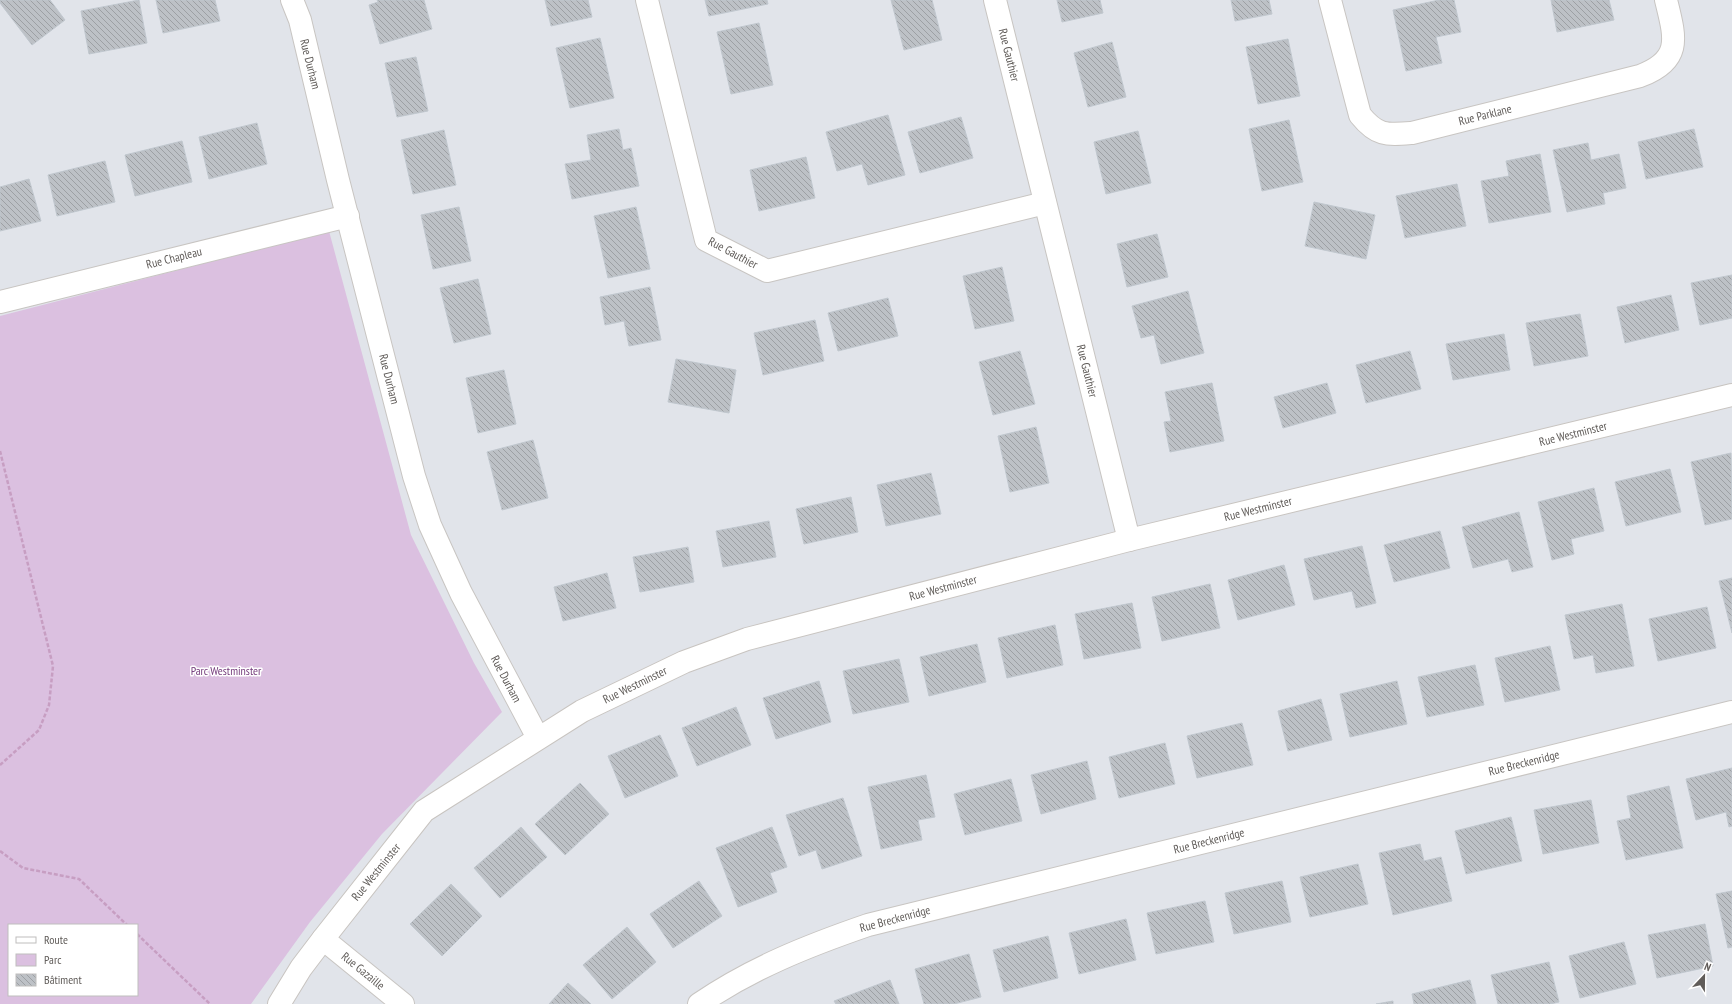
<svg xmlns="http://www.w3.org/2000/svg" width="1732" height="1004" viewBox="0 0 1732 1004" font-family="'PT Sans Narrow',sans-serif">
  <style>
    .park { fill: #dbc0e0; fill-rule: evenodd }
    .building { fill: url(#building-back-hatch); stroke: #c0c7ce }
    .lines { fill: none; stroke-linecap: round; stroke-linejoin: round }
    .street-casing { stroke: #c8c5c2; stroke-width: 24 }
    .secondary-casing { stroke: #c8c4c0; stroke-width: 24 }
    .path { stroke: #c79ec2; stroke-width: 2.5; stroke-dasharray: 4 2; stroke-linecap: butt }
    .street { stroke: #fff; stroke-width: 22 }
    .secondary { stroke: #fff; stroke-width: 22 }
    .labels { text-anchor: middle; stroke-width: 3; stroke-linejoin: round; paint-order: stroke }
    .street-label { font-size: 12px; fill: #605c59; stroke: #fff }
    .park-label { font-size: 12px; fill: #753d7c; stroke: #fff }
  </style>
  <defs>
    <pattern id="building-back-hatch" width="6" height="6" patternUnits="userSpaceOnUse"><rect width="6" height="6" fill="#bdc1c6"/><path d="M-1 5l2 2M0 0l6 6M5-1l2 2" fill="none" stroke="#9da0a4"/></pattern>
  </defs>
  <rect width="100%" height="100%" fill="#e1e4ea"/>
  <path class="park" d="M329,231L411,535L474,663L502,712L382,834L310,922L251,1004H0V316ZM9,925H137V995H9Z"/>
  <g class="building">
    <path d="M0,0H50L65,20L32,45L0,3Z"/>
    <path d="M139,0L147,43L89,54L81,11Z"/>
    <path d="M156,0H215L220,21L163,33Z"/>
    <path d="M377,0H424L432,29L380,44L369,5L378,2Z"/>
    <path d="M545,0H588L592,17L551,26Z"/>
    <path d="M705,0H767L768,4L709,16Z"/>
    <path d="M891,0H932L942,40L904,50Z"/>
    <path d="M1057,0H1100L1103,13L1062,22Z"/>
    <path d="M1231,0H1269L1272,14L1235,21Z"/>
    <path d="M1439,0H1454L1461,32L1436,37L1442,63L1406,71L1393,10Z"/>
    <path d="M1551,0H1609L1614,20L1557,32Z"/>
    <path d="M759,23L773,85L731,94L717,32Z"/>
    <path d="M600,38L614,98L570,108L556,48Z"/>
    <path d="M1288,39L1300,96L1258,104L1246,47Z"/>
    <path d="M1112,42L1126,97L1088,107L1074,53Z"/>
    <path d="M416,57L428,111L397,117L385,63Z"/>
    <path d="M888,115L905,175L868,185L862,164L837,171L826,132Z"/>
    <path d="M961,117L973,158L920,173L908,132Z"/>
    <path d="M1289,120L1303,182L1262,191L1249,129Z"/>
    <path d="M257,123L267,164L209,179L199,137Z"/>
    <path d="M619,129L623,150L631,148L639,186L572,199L565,164L591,160L587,135Z"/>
    <path d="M1694,129L1703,167L1646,179L1638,142Z"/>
    <path d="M444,130L456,185L413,194L401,140Z"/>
    <path d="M1138,131L1151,183L1106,194L1094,142Z"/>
    <path d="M182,141L192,182L135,196L125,155Z"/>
    <path d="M1588,143L1591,160L1619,154L1626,188L1603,193L1605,204L1567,212L1553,150Z"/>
    <path d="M1540,154L1551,212L1489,223L1481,181L1509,176L1506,161Z"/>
    <path d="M806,157L815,198L759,211L750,170Z"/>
    <path d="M105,161L115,202L57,216L48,175Z"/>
    <path d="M29,179L41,221L0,231V187Z"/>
    <path d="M1457,184L1466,226L1405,238L1396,196Z"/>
    <path d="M1314,202L1375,215L1366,259L1305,246Z"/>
    <path d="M459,207L471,261L433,269L421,215Z"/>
    <path d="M636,207L650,269L608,278L594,216Z"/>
    <path d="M1157,234L1168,277L1127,287L1117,244Z"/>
    <path d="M1002,267L1014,321L975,329L963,276Z"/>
    <path d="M1732,275V318L1700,325L1691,283Z"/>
    <path d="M478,279L491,334L454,343L440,288Z"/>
    <path d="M650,287L661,340L629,346L624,321L605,325L600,297Z"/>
    <path d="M1188,291L1204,353L1161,364L1154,335L1141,338L1132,306Z"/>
    <path d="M1671,295L1679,330L1625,343L1617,307Z"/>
    <path d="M888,298L898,336L838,351L828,313Z"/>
    <path d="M1580,314L1588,356L1534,366L1526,323Z"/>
    <path d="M815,320L824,361L763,375L754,333Z"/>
    <path d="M1504,334L1510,370L1453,380L1446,344Z"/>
    <path d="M1020,351L1035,404L993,415L979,362Z"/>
    <path d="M1410,351L1421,389L1366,403L1356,365Z"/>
    <path d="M676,359L736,370L729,413L668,402Z"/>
    <path d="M504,370L516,424L478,433L466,378Z"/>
    <path d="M1212,383L1224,441L1170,452L1164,422L1171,421L1165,392Z"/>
    <path d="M1327,383L1336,413L1283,428L1274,397Z"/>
    <path d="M1036,427L1049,483L1010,492L998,436Z"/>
    <path d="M533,440L548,498L502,510L487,452Z"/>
    <path d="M1731,453L1732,519L1705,525L1691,462Z"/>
    <path d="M1670,469L1681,512L1626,526L1615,482Z"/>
    <path d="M931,473L941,514L886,526L877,485Z"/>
    <path d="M1594,488L1604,531L1571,539L1574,554L1552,560L1538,502Z"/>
    <path d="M851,497L858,532L804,544L796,509Z"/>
    <path d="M1519,512L1533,567L1512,572L1508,559L1473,568L1462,527Z"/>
    <path d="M769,521L776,557L723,567L716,531Z"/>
    <path d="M1440,531L1450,568L1394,582L1384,545Z"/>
    <path d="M1362,546L1376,603L1356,608L1352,591L1314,600L1304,559Z"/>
    <path d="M688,547L694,582L640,592L633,557Z"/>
    <path d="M1284,565L1295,605L1238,620L1228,580Z"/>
    <path d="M607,573L616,608L563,621L554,587Z"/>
    <path d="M1732,578V633L1719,581Z"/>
    <path d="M1210,584L1220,628L1162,641L1152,597Z"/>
    <path d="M1132,603L1141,648L1084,659L1075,614Z"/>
    <path d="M1622,604L1634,666L1596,673L1593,655L1574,659L1565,615Z"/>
    <path d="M1707,607L1716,648L1658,661L1649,619Z"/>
    <path d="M1055,625L1063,665L1007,678L998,638Z"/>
    <path d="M977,644L986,682L929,696L920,657Z"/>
    <path d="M1550,646L1560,690L1505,702L1495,658Z"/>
    <path d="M899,659L909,702L853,714L843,671Z"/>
    <path d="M1475,665L1484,705L1427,717L1418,677Z"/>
    <path d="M819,681L831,722L776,739L763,698Z"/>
    <path d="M1397,681L1407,724L1350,737L1340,694Z"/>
    <path d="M1321,699L1332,740L1288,751L1278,711Z"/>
    <path d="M736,707L751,745L697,766L682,728Z"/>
    <path d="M1242,723L1253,765L1197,778L1187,736Z"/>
    <path d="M660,735L678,776L625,798L608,756Z"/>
    <path d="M1165,743L1175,784L1119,798L1109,757Z"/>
    <path d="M1087,761L1096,799L1041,814L1031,775Z"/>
    <path d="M1732,768V826L1729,827L1726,812L1696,820L1686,779Z"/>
    <path d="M926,775L935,817L918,820L922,840L881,849L868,787Z"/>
    <path d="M1011,779L1022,821L965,835L954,794Z"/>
    <path d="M580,783L609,814L565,855L535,824Z"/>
    <path d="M1669,786L1683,848L1626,860L1617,821L1631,818L1627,796Z"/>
    <path d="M843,798L862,856L822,869L816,850L799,856L786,815Z"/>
    <path d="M1591,800L1599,843L1543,854L1534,810Z"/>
    <path d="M1511,817L1522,861L1466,874L1455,831Z"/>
    <path d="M521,827L547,857L500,898L474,868Z"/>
    <path d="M772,827L787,867L770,873L777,892L738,907L716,848Z"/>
    <path d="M1420,844L1424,861L1441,857L1452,901L1393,915L1379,853Z"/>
    <path d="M1358,864L1368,904L1310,917L1300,877Z"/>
    <path d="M699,881L722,916L673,948L650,914Z"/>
    <path d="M1282,881L1291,922L1234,934L1225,893Z"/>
    <path d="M451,884L482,916L442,956L410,924Z"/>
    <path d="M1732,891V947L1728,948L1716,894Z"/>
    <path d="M1205,901L1214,942L1156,954L1147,913Z"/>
    <path d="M1126,919L1136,960L1079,974L1069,933Z"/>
    <path d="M1705,924L1713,966L1657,978L1648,935Z"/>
    <path d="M627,927L656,962L612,999L583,965Z"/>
    <path d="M1048,936L1058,978L1004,992L993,950Z"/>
    <path d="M1624,942L1636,984L1580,998L1569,956Z"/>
    <path d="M969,954L981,997L954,1004H924L915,969Z"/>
    <path d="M1549,962L1559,1002L1550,1004H1498L1491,975Z"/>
    <path d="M890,980L899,1004H836L834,1001Z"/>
    <path d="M1470,980L1476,1004H1414L1412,994Z"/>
    <path d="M568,983L591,1004H549Z"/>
    <path d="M1393,1001V1004H1376Z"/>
  </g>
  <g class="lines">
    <defs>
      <g id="street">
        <path d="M292,0L300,20L338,180L414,476L430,525L461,593L538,738"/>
        <path d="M647,0L706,240L767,271L1045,203"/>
        <path d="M995,0L1129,540"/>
        <path d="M1330,0L1360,115C1377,136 1386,135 1412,133L1640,76C1683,60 1675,37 1666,0"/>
        <path d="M0,302L348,216"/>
        <path d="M323,939L403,1004"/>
        <path d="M699,1004C752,968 807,946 868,925L1732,712"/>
      </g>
      <path id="secondary" d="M279,1004L301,968L323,939L424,811L582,711L684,662L747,639L1129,540L1732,395"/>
    </defs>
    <use href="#street" class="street-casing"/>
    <use href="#secondary" class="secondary-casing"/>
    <g class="path">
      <path d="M0,451L53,666L49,705L39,730L0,765"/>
      <path d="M0,851L23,868L79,879L127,925"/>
      <path d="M137,934L210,1004"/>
    </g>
    <use href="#street" class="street"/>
    <use href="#secondary" class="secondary"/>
  </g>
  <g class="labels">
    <g class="street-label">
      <text transform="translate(1009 55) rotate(76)" y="4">Rue Gauthier</text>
      <text transform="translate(310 64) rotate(76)" y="4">Rue Durham</text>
      <text transform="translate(1485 115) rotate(-14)" y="4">Rue Parklane</text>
      <text transform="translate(733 253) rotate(28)" y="4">Rue Gauthier</text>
      <text transform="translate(174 258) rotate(-14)" y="4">Rue Chapleau</text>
      <text transform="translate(1087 371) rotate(76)" y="4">Rue Gauthier</text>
      <text transform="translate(389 379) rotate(76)" y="4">Rue Durham</text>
      <text transform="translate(1573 434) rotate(-14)" y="4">Rue Westminster</text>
      <text transform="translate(1258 509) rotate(-14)" y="4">Rue Westminster</text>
      <text transform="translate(943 588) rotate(-15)" y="4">Rue Westminster</text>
      <text transform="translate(506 679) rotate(62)" y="4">Rue Durham</text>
      <text transform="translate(635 685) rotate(-26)" y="4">Rue Westminster</text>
      <text transform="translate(1524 763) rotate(-14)" y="4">Rue Breckenridge</text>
      <text transform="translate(1209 841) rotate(-14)" y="4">Rue Breckenridge</text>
      <text transform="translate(376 872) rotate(-51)" y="4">Rue Westminster</text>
      <text transform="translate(895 919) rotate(-15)" y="4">Rue Breckenridge</text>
      <text transform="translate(363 971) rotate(39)" y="4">Rue Gazaille</text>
    </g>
    <g class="park-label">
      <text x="226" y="675">Parc Westminster</text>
    </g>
  </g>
  <rect x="8" y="924" width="130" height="72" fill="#ffffff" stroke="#bfbebd"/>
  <rect x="16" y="937" width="20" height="6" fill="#ffffff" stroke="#bfbebd"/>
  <text x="44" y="944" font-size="12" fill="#605c59">Route</text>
  <rect x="16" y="954" width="20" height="12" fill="#dbc0e0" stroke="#bfbebd"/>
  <text x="44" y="964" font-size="12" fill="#605c59">Parc</text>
  <rect x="16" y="974" width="20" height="12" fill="url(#building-back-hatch)" stroke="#bfbebd"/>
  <text x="44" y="984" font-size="12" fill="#605c59">Bâtiment</text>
  <g transform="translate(1704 976) rotate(22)" stroke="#ffffff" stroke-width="3" paint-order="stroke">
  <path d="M0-3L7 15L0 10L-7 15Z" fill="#605c59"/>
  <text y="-6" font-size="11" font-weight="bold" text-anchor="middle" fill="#605c59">N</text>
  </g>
</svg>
